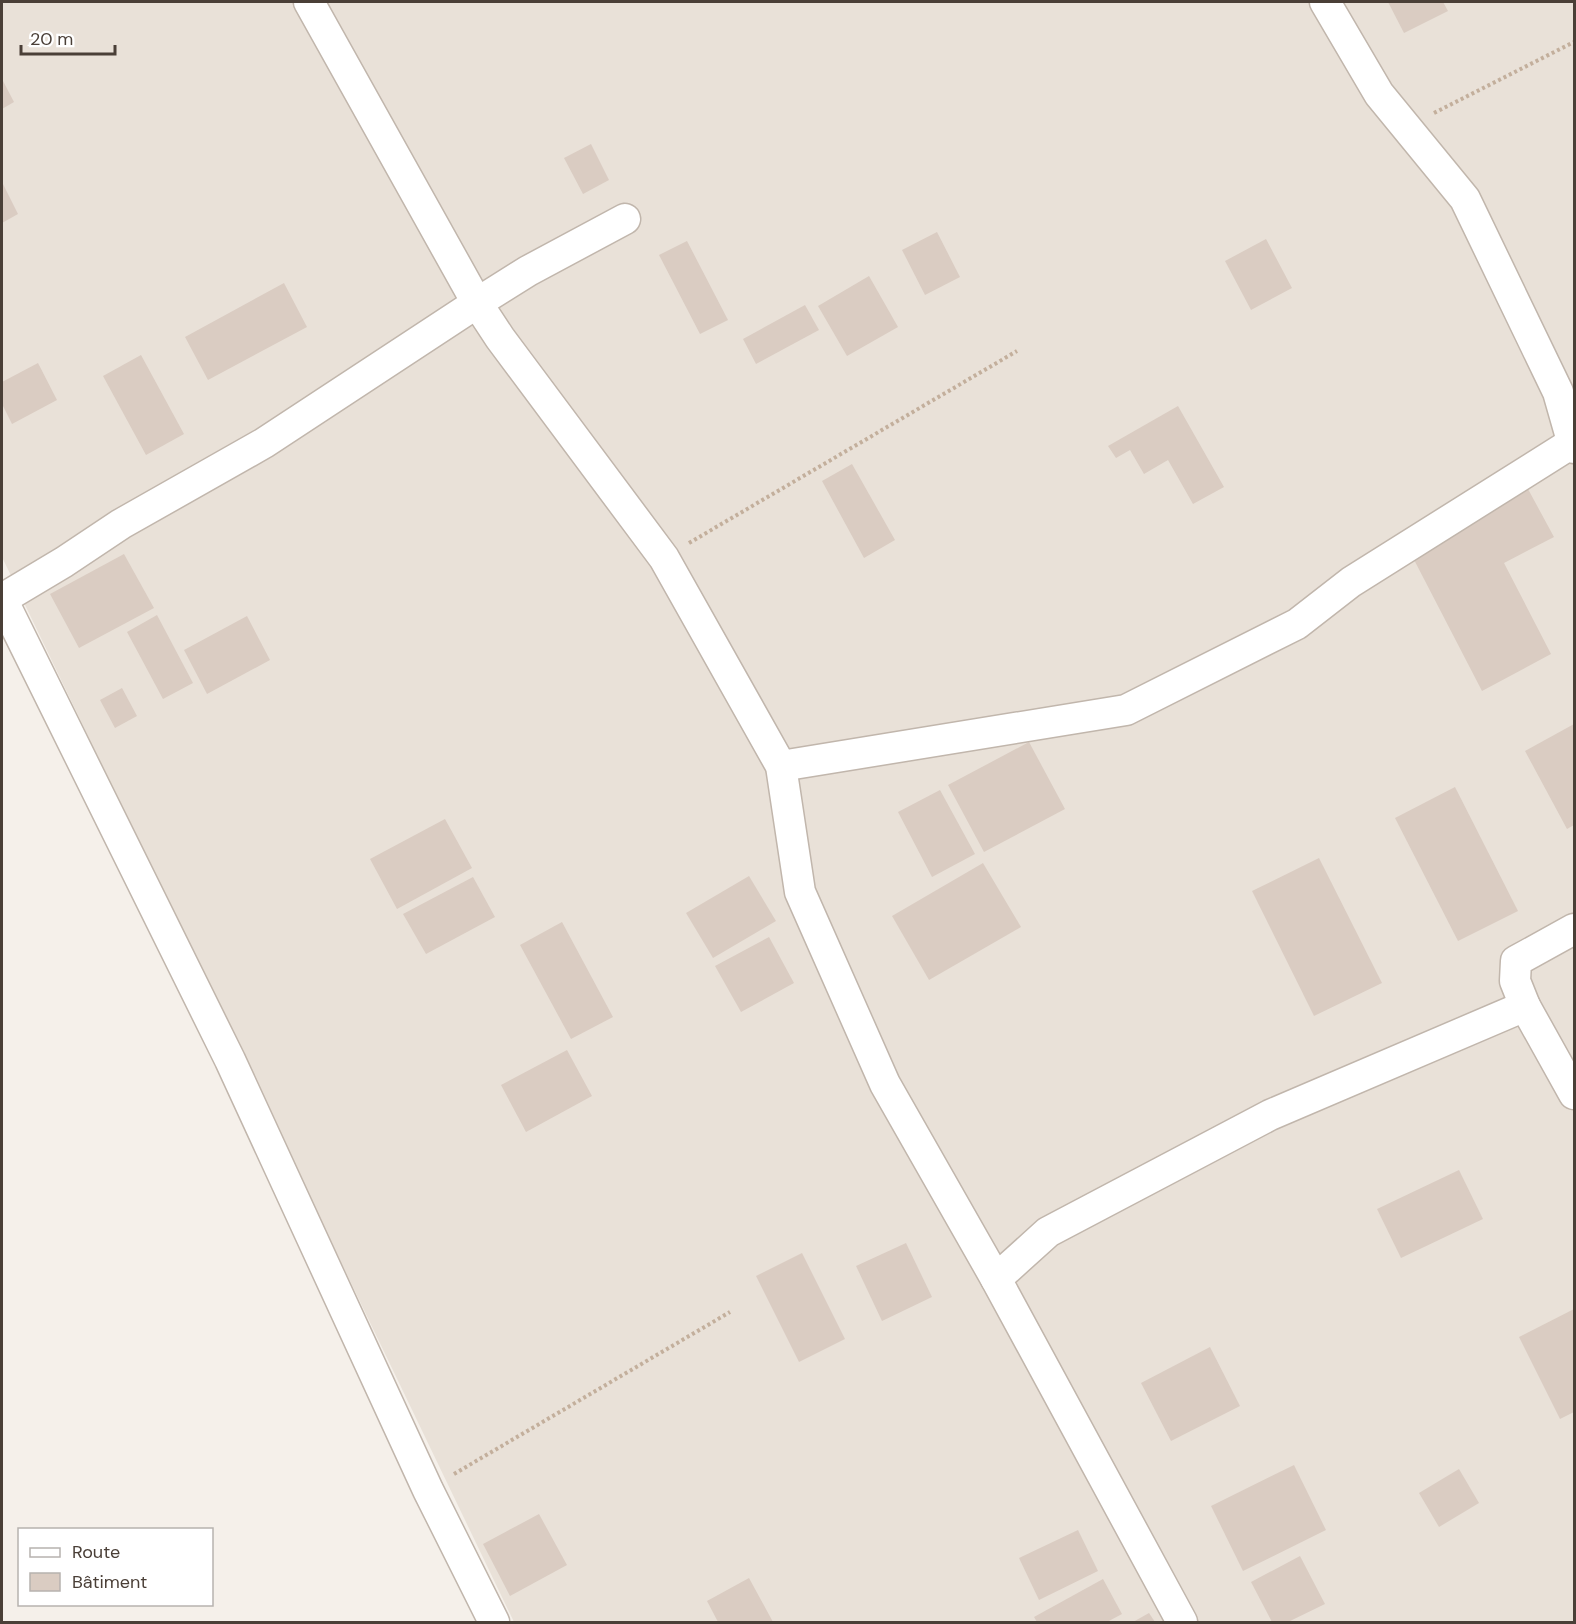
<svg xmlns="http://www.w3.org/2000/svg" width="1576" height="1624" viewBox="0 0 1576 1624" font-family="'DM Sans',sans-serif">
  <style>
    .residential { fill: #e9e1d8 }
    .building { fill: #daccc2 }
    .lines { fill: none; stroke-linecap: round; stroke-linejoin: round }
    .street-casing { stroke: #c1b6ac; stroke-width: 33 }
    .path { stroke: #c3af9c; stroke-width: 4; stroke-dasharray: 3 3; stroke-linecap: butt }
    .street { stroke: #fff; stroke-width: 30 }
  </style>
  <rect width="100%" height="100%" fill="#f5f0ea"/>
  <path class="residential" d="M2,2H1574V1622H514L2,557Z"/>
  <g class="building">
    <path d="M1388,2H1443L1448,11L1404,33Z"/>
    <path d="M2,79L14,102L2,109Z"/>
    <path d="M591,144L609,180L583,194L564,158Z"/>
    <path d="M2,182L18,214L2,223Z"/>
    <path d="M937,232L960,277L925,295L902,250Z"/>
    <path d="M1266,239L1292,288L1251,310L1225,261Z"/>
    <path d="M687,241L728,320L700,334L659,255Z"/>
    <path d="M869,276L898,327L847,356L818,306Z"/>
    <path d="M284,283L307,327L208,380L185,337Z"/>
    <path d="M805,305L819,330L756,364L743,339Z"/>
    <path d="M141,355L184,434L146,455L103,376Z"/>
    <path d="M38,363L57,400L12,424L2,404V382Z"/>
    <path d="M1178,406L1224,487L1193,504L1168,460L1144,474L1130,450L1116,458L1108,446Z"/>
    <path d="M852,464L895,540L864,558L822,481Z"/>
    <path d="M1528,489L1554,537L1504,563L1551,654L1482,691L1410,552Z"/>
    <path d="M124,554L154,608L79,648L50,594Z"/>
    <path d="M157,615L193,683L163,699L127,632Z"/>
    <path d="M247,616L270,660L207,694L184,650Z"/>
    <path d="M122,688L137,716L115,728L100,700Z"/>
    <path d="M1574,724V825L1567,829L1525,751Z"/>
    <path d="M1029,742L1065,809L984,852L948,785Z"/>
    <path d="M1455,787L1518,911L1458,941L1395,818Z"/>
    <path d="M940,790L975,854L932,877L898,812Z"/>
    <path d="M445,819L472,868L397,909L370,859Z"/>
    <path d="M1319,858L1382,983L1314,1016L1252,891Z"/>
    <path d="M983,863L1021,927L929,980L892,916Z"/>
    <path d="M749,876L776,921L713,958L686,913Z"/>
    <path d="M473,877L495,917L426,954L403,914Z"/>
    <path d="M562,922L613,1017L571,1039L520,945Z"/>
    <path d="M769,937L794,983L741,1012L715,966Z"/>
    <path d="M567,1050L592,1096L526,1132L501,1085Z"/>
    <path d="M1459,1170L1483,1219L1401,1258L1377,1209Z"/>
    <path d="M906,1243L932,1297L882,1321L856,1266Z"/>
    <path d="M802,1253L845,1339L799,1362L756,1276Z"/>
    <path d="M1574,1309V1412L1560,1419L1519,1337Z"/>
    <path d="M1210,1347L1240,1406L1171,1441L1141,1383Z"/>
    <path d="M1294,1465L1326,1530L1243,1571L1211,1506Z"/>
    <path d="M1459,1469L1479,1503L1439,1527L1419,1493Z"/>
    <path d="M539,1514L567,1565L510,1596L483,1544Z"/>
    <path d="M1078,1530L1098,1571L1039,1600L1019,1558Z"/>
    <path d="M1300,1556L1325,1604L1288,1622H1272L1251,1582Z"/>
    <path d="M749,1578L773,1622H718L707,1601Z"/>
    <path d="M1103,1579L1122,1614L1107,1622H1037L1034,1617Z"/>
    <path d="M1149,1613L1155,1622H1133Z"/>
  </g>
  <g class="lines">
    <defs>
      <g id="street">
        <path d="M309,2L477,303L500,338L664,558L781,766L800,892L885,1084L996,1279L1182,1622"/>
        <path d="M1325,2L1379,94L1465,199L1558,392L1574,448"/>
        <path d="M2,599L230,1060L428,1490L494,1622"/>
        <path d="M2,599L64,562L121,524L264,443L477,303L528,271L625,219"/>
        <path d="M781,766L1126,710L1297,624L1351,582L1572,443"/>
        <path d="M1574,929L1516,961L1515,981L1525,1006L1574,1094"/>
        <path d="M996,1279L1048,1232L1270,1115L1525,1006"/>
      </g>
    </defs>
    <use href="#street" class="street-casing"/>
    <g class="path">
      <path d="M1434,113L1574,42"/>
      <path d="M689,543L1017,351"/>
      <path d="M454,1474L730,1312"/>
    </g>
    <use href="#street" class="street"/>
  </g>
  <rect width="1576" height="1624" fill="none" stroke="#4a3f37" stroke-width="6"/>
  <rect x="18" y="1528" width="195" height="78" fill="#ffffff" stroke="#b7b2af" stroke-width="1.5"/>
  <rect x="30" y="1548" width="30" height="9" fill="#ffffff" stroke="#b7b2af" stroke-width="1.5"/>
  <text x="72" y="1558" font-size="18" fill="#4a3f37">Route</text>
  <rect x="30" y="1573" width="30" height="18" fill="#daccc2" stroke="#b7b2af" stroke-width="1.5"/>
  <text x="72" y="1588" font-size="18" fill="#4a3f37">Bâtiment</text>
  <path d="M21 45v9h94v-9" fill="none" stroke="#4a3f37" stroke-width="3"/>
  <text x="30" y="45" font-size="18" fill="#4a3f37" stroke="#ffffff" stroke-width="4.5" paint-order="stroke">20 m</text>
</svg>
